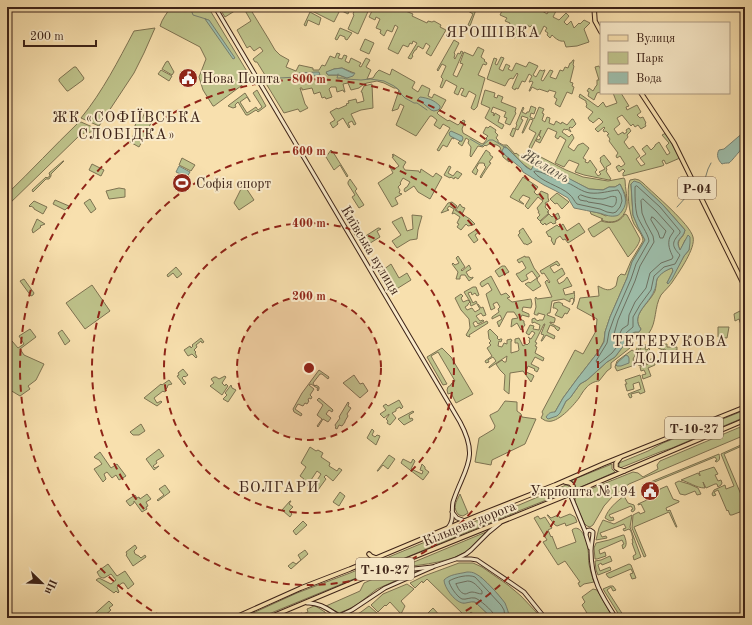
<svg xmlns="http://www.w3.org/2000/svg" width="752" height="625" viewBox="0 0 752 625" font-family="'Old Standard TT',serif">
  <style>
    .green { fill: #bec28a; stroke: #7e7251; fill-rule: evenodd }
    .water { fill: #9dbdaa; stroke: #777f70 }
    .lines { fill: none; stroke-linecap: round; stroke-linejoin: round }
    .shore { stroke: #6d7061; stroke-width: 1 }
    .stream { stroke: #777f70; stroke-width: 1 }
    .secondary-casing { stroke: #3d2318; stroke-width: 5 }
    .primary-casing { stroke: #3d2318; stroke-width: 5.5 }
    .trunk-casing { stroke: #3d2318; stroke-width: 5.5 }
    .secondary { stroke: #faebca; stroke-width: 3 }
    .primary { stroke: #f8e0ae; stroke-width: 3.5 }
    .trunk { stroke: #f8e0ae; stroke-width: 3.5 }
    .ring { fill: none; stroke: #8f2418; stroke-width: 2; stroke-dasharray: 7 5 }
    .labels { text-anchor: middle; stroke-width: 4; stroke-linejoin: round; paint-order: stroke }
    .shield { fill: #faebca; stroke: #765f4d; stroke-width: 1 }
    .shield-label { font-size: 13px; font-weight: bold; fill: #3d2318 }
    .poi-label { font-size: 14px; fill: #3d2318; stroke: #faebca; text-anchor: start }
    .street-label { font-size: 14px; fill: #3d2318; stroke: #faebca }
    .neighbourhood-label { font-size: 15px; letter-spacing: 1px; fill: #3d2318; stroke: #faebca }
    .water-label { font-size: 15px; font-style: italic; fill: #5a5144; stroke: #faebca }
    .centre { fill: #8f2418; stroke: #faebca; stroke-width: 2 }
    .ring-label { font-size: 12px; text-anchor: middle; font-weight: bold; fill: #8f2418; stroke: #faebca; stroke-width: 4; stroke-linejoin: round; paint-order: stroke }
  </style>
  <rect width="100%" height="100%" fill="#f8e0ae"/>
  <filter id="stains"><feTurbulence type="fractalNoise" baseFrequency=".005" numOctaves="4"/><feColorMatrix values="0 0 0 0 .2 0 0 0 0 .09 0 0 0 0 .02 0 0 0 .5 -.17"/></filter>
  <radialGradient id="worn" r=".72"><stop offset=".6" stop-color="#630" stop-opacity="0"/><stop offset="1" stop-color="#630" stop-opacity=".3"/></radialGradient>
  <g class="green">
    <path d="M171,7H208L251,78L249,80L214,106H213L203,90L199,77L206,59L200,47L160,26C162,19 167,13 171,7Z"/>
    <path d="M220,7H241L225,17L220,9Z"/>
    <path d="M243,7H249L268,38L275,50L280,55L289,60L286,67L296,71L299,65L313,68V70H319L322,65L325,66L330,56L335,58L337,53L340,54L338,58L342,59L344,55L347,56L345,61L349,63L351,58L361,63L359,66L361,67L366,58L370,60L366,67L371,70L367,79L373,78L376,73L379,70L390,75L392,69L415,82L412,88L418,92L422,85L430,89L428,96L432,98L434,94L446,100L441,109L437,113L439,115L448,121L449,120L458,125L463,120L465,121L462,129L463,133L482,144L484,143L487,139L486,138L488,136L483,133L486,127L488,128L490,126L496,130L495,132L498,135L496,138L498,140V142L503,145H507L515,154L516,153L521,157L523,154L532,159L535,154L566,170L583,177L608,181L624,178L625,180C625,188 628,199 627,206C627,207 626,210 625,212C620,222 612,224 601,220L603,219L591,214L590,211L599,213L606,216L626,201L625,194L620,184L615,187H609L603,190L589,189L563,176L548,171L542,168L538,167L537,160L531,170C521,164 515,154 506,147H505V155L511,160L509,162L503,157L500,147L497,145L489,144L486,146L485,145L483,147L478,146L471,157L470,156L471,147L468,143L469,140L466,138L462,146L458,143L460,141H462L450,135L454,138V139L452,138L447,147L443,145L439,151L437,150L450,128L443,124L440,129L434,125L437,120L432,116H430L416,136L396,125L404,106L400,104L398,109L392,111L399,90L396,88H394L384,83L377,81L367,83L364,84L359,88L351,90L348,83L343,84L345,92H344L343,90L337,92L336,87H331L329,89L332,97L326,99L325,97L322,98L320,92L314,94L312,88L302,90V88H300L305,104L308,108L300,112L298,109L284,113L262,77L265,75L257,62H255L253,59L263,51L260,47L254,51L250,46L247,48L237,30L251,21ZM342,68L354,73L347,78L339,75H328L326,73L334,69Z"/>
    <path d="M314,7H351L348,14L340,10L334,22L312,11Z"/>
    <path d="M356,7H370L358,34L348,29L354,15L353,14Z"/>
    <path d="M374,7H400L404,9L403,10L413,14L412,16L427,23L428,21L432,22L434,21L441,25L440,27L446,30L431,56L426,53L430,46L426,43L423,49L418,46L416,50H415L412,55L413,56L411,59L408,58L417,43L413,41L412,44L410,43L408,47L403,45L398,54L388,49L398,27L395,25L392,32L387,30L384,36L380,33L381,30L376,28L380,19L376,17L375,20L369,17Z"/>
    <path d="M470,7H477L470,26L468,25L473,14L468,11Z"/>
    <path d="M504,7H536L547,14L551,7H556L554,9L556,11L553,17L559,20L566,13L569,16L564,22L567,25L571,21L574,28L579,23L580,24L584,20L590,23L584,29L589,42L577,46L566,47L564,41C560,42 556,39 552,35L550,38L547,35L548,33L545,31L547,28L544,26L539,36L532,33L535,28L532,25L530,27L527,25L525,29L520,27L515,38L508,35L509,33L506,32L510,23L505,21L507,18L500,15Z"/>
    <path d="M310,12L321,18L319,25L308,20L306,26L304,25Z"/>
    <path d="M155,28L144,53L134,73L99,126L81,118C103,91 118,61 134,31Z"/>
    <path d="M340,28L352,33L347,40L345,39V37L340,35L337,40L335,39Z"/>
    <path d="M365,39L374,43L369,54L360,50Z"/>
    <path d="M454,40L459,43L454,53L455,54L454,58L455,59L458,53L460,54L461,51L463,52L453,75L457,77L463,64L460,63L464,52L473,56L478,47L484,50L481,57L485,60L484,61L487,63L486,65L483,64L478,75L485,78L477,107L474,110L471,108L476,95L469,91L466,97L461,95L464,89L461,88L458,95L454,93L457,86L446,80L442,88L440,87L443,79L441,77L446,66L442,64L438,71L437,70Z"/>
    <path d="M501,57L504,58L499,69L503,71L506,64L510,66L508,69L512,71L516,63L526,67L529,62L538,66L533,75L536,77L540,70L543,71L544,70H545L541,80L543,81L550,70L553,71L550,77L556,79L560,70L563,71L565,67L568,68L570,63H571L573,60H574L573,65L574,66L570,82L573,83L572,86L574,87L572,94L567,92L560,107L555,104L557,99L554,97L556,92L549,90L548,92L539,89L538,90L532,87L530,91H529L533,82L531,81L530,82H529L532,76L529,74L525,82L522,81L518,89L516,88L515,90L512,88L518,74L517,73L513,79L511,78L510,79H509L505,86L487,79L494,58L497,59L495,64L497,65Z"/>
    <path d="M168,61L174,72L172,75L162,69L166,62Z"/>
    <path d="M599,66L601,70V92L597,93L594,100L588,96L589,92L587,91L589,88L593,91L596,86L597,85V80H599L595,67Z"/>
    <path d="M74,67H76L84,78L83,80L68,91H67L59,81V79Z"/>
    <path d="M161,70L172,76L169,81L158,74Z"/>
    <path d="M372,84L373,108L361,110L351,114L356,124L354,125L352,121L348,123L350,127L349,128L343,118L337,122L338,124L333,128L330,123L335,120L330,112L337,108L338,109L347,105L346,104L349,103L348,101L356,99L357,103L364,101L362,92H361L364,86Z"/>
    <path d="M257,90L266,106L258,112L256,110L248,115H246L238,102L235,105L236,107L233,108L228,106L229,105L245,93L250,101V102L247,97L240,102L247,113L256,107L258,110L262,107L253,93Z"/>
    <path d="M485,90L495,93L494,97L497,98L498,95L503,97L501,102L516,108L515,112L516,113L510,125L505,123L507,118L504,117L506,112L493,107L491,112L494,113L493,115L494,116L495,113L500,116L498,122L504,125L502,129L485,118L490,108L481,104Z"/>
    <path d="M613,93H621L629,106L626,107L627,110L637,105L641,112L637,115L640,118L643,117L646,123L645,124L646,126L641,129L638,125L635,127L633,124L631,126L622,115L617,118L620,124L614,129L618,135L623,132L624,134L627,132L626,130L629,128L631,131L627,135L628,137L624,142L629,149L633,146L640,156L636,159L641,166L645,164L640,158L646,154L642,149L647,145L651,150L655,146V145L659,142L667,155L670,153L666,146L669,143L662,135L666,133L680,158L666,164L664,160L662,161L664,165L662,166L623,176V173L625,171L623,169L619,172L616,167L619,165L621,167L625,164L620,156L617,158L616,156L618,153L609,141L610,139L607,135L609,134L606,131L604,132L603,130L605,128L604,127L598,132L595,129L603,122L599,118L593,123L591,121H590L588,118L593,112L586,107L587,104L586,103V101L579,97L580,94L598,107L603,102L606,107L617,103Z"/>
    <path d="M531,106L536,108L534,114L531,113L530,117L534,119L539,107L544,109L542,113L544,114L542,120L545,122L547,117L550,118L549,123L554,125L556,121L561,124L562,122L567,125L572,119H573L576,124L572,128L570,127L569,128L571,132L567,129L566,130L564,129L562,132L569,137L572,134L574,138L568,147L574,151L578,145L583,143L589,148L583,158L586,160L585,162L588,163L590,160L597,170L595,172L598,176L601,174L599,172L605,169L600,161L601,160L600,158L604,155L611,164L606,167L607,170L606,171L611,179L609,180L584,175L575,172L579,164L569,160L564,167L555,163L566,140L560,136L558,139L555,137L557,132L548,128L540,143L536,141L537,139L539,140L541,137L539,136L541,130L531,149L529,147L536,133L529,129L533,120L530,119L523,133H522L528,118L522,116L521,119L523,120L518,130L516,129L513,137L510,135L513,128L515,129L517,125L516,124L523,107L524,108L522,112L526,114L527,112H529Z"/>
    <path d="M145,112L154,117L149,127L151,131L148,135L144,138L139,147L130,142L135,132L134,128L137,121H141Z"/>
    <path d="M81,122L97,129C91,134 86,131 80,135L7,206V194C31,171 54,146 78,123Z"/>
    <path d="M331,150L333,152L348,176L347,177L340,165L334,170L326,157Z"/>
    <path d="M486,150L490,153V155L493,157L489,162L491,163C487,168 484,173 481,178L480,177L486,167L484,165L485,164L483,163H479L476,168L478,170L476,175L472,172Z"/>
    <path d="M393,154L406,162L403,167L405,170L419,171V172L420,173L421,169L433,177L436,173L442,177L430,199L418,192L414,186L405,192L404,190L405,188L407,187L410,182L403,178L400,183L401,184L398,187L400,190L399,193L402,194L395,198L398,204L392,207L378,183L393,173L389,165H390L393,170L399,166L392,157L394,156L392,155Z"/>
    <path d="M182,158L195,165L191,171L179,165Z"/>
    <path d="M63,161H64L51,174V176L49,179H46L33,192L32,190L46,177L47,178L50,176L49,173Z"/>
    <path d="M92,164L104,170L101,176L89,170Z"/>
    <path d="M449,166L451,167L448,173L453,176L457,171L462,174L458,179L455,177L454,179L451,177L450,178L444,175Z"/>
    <path d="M523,177L538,187L534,192L537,195L539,194L541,191L548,194V198L549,201L545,203L546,205L545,207L549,211L547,212L549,213L540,221L537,218L540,215L538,212H539L537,208L543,201L538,197L528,209L525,206L530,198L523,195L519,200L524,204H523L510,197Z"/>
    <path d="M350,179L357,189L355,191L364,205L359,208L352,197L355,195L348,184V182Z"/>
    <path d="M635,179L639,180L643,183C654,194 690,224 693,237C696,248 679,272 673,281C670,286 665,290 661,295C654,307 657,322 649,333C644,338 641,338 635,339L630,348L611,363V368L607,371L599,381C595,381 589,384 586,388C583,391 581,395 579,398C573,406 557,424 547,421C545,421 543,419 541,418L543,414L542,412L575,350L583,354L596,331L597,319L577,308L580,298L599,296L598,286C606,290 609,292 616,286L618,277L621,274L625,275L631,261L643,241C643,235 637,229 634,224C629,214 626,189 630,180ZM631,184L652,195L663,205L685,230C683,241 675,237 680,251L685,240L689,236V250L684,256L675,272L667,283L673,271L672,268C666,270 660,273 657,279C656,283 656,288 655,291C649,304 630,315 641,329L639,332H635L629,335L624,345L615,357L607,362L587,380L580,384L570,398L566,401L562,409L546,417L555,412L563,398L577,379L598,352L604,341L605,332L610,317L627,278L632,262L645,240L638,227L633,215Z"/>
    <path d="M243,185H244L254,200L239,210L234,203Z"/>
    <path d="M119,188L125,189V197L109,199L106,191Z"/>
    <path d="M557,193L569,202L562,209L557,203L555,204L550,199Z"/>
    <path d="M90,199L96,209L91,213L84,203Z"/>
    <path d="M55,200L69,206L65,210L53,204Z"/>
    <path d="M34,201L47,207L43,214L34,209V208L31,206L30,207L29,206Z"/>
    <path d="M452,202L457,206L455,210L461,214V213L456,210L460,204L462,207L465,208L462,214L470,219L475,224L473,225L468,226L466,224L461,230L457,227L459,224L457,223L460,217L454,213L452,214L454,209L449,206L447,209L449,210L441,213L448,203Z"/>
    <path d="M558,213L560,218L555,221L556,223L553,224L551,222L546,225L545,223L543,225L540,222L549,214L552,217Z"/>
    <path d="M625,214L627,215L640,239C639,245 633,252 628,257L609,227L594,237L592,236L588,229L601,221C611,224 619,223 625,214Z"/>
    <path d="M412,215L422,216L418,230L417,239L410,240L397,248L392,241L401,235L392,222L402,217L407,231L413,229Z"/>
    <path d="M37,219L45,224L40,226L41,227L33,233L32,230Z"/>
    <path d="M352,222L360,234L356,237L349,225Z"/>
    <path d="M579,223L585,232L568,243L565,239L563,240L560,236L556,239L555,243L554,245L551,240L552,239L550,236L549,237L546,232L557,225L559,227L563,224L567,231Z"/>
    <path d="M378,228H379L381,229L377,231L380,237L367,245L364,240V237Z"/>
    <path d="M523,228L532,242L527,245L526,244H524L518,235L520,233L519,231Z"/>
    <path d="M477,229L479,232L475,235L478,240L474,243L468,235Z"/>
    <path d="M458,256L465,267L461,270L462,271L469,265L471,269L466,272L469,277H470L471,278L473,277V278L469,281L465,275H461L460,277V279H456L458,272L452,264L453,263L455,265L459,263L456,258Z"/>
    <path d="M525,257H529L534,268L540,276L538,277L537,280L541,286L533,291L525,284L529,282L530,283L537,278L532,271L526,275L528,279L522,282L520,280L516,274L518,273H519L526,268L522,261L519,263L517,260L525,256Z"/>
    <path d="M557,261L560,265L558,266L556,264L550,267L554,273L562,268L565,274L557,280L559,284L564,281L567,277L572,286L563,289L565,295L574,293V291C575,296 575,301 572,305L574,301L573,298L570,299V302L564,299L552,301L550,313H548L547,315L555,318V320L554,323L550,322V323L560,328L558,331L555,328V327L550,325L547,332L555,336L554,339L546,335L542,341H541L544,335L541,334L545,324H544L535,342L537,343L535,346L537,347L535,353L544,358L543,361L535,357L531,364L539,368L537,372L534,370L535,369L528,366L526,372L533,375L534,376L531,382L523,371L510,373L509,394L504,390L505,375L500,370L496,364L502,360L504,362H506L507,356L489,368V367L496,361L493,357L488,360L489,362L486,363L485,361L492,356L487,348L491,345L489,343L491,341L489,339L488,331L490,329L498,337L497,338L499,340L500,339H502L501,342L499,341L498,346L502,347L504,343L507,344V340L511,339L512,341H511V353L518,351L519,350L518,343H515V339L519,338L523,346L526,344L527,345L530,342L529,341L530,339L528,337L531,339L535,333L532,331L529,335L526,333L530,325L534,326L533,329L539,330L540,325L534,322L533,323H532V319L535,318V319L538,321L539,320H543L545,315L538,313V315H536L534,314L536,307L535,298L536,297L537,299L552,297L545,282L547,280L549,283L550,282L544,273L542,274L540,271Z"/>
    <path d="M391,264L399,278L407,273L411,280L390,293L389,292L394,287L391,283L387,285L384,284L379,274V273Z"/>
    <path d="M502,266H505L509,272L499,277L495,271Z"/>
    <path d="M176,267L182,274L177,278L173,273L168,277L167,275Z"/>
    <path d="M491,276L501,295L506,293L510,297L507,298L512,302L531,299L532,304L531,308L523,307L522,311L529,314V317L522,315L520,319L524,321V323L525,325L521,330L517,323L511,327L512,319L518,318L514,312H507L499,327L497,322L502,319L500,315L492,319V317L499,312L498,309L500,307L497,302L493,304L495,308L491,310L486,294L492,290L488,283L482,287L480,284L481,282Z"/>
    <path d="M24,279L34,293L33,295L31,296L20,281Z"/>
    <path d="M92,285L110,311L85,329L66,303Z"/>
    <path d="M473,287H476L479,295L477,296L475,293L472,295L471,292L468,293L473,303L476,301L477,303L471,306L470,304L471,303L464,292Z"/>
    <path d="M461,294L463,296L461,298L463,302L468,300L470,302L468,304V305L465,307L467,310L472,308L475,312L480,309L477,304H478L481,308L483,307L486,315L483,316L481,313L476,316L480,321L483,320L484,321L478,324L476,321L473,323L475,327L487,321L488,323L469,335L470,337L467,336L466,335L470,328L469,319L461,310L455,298Z"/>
    <path d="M559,302L563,304L562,305L570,309L567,314L565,313L562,318L555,315L558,310L555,308H553L554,303Z"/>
    <path d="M740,311H743L745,316V324L741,325L739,319L735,321L734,314Z"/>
    <path d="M718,327H729L727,338L718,337Z"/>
    <path d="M30,329L36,337L20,349L24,355L44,364L36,380L28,386L30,389L20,396L10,390L7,391V345L12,341L18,348L24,344L19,336Z"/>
    <path d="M62,330L70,341L65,345L58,333Z"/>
    <path d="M201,338L204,342L202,343L201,341L196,345L197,347L194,350L196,352L195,353L197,357L196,358L192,354L188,356L184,350L190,346L191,348L193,346L192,345Z"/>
    <path d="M640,342L641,345L633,359L635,363V365L617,371L615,367L617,361L632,350L635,352Z"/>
    <path d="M667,344V347H677V350L666,353L665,349L662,350L659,348H658V345Z"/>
    <path d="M643,345H646L645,349L647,350L649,348L650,351L643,353C642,356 643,358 645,361L654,358L655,360L639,366L638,362L641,364L642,361L641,360L639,361L638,359L635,357Z"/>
    <path d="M442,348L451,357L473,394L456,403L451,393L448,394L447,390L448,387L451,385V384L455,381L438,352L431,356L447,384L443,385L427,357Z"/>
    <path d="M654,362L655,365L648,368L651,376L643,379L642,375L646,374L644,370L641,371L640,367Z"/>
    <path d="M183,369L188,375L185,377L184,376L182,378L186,383L184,385L177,376L179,375L178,373Z"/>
    <path d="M319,370L329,377L328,379L322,374H320L313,383L314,385L315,386L316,385L319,387V389L318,391L317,390L318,388H317L311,384L309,385L314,389L310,395L312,397L311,399L309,398L308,400L309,401L307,404L305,403L303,406L298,404L295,409L302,414L301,416L294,412L293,409L302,393Z"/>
    <path d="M354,375L360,384L363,383L368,391L360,398L343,383Z"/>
    <path d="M640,375L645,392L640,394L639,392L631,394L632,397L630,398L628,394L641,389L639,382L633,384L634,389L627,391L625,384H627L625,380Z"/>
    <path d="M225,376L226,377L222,383L225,386L226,384L228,386L222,395L210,386L214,383L211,379L214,377H216L219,379Z"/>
    <path d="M169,380L172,384L168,385L167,388L165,390L166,391L164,392L163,391L154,398L157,403L161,401L162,402L157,406L144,398L161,384L162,385Z"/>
    <path d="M231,385L232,388L236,390L228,402L223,399L227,395L225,393Z"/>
    <path d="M319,398L332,409L333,410L332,412L329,410L326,414L331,418L328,422L323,419L318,427L317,426L322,419L317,415L323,405L317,400Z"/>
    <path d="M399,400L403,407L401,409L400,407L396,409V411L392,413L396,418L390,425L387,423L388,421L386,419L389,415V414L384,418L380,414L386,410L383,406L386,404L388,406Z"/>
    <path d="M505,401L517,402V411L521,414L522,417L536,419L525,444L492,460L491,465L475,462L479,438L494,429L495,426L490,416V415L498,411Z"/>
    <path d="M348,402L349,403L348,406L351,408L347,414L348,416L345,421V422L342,426L339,425L337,429L335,428L336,427L335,425L340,418L339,417Z"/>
    <path d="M745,410V417L672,448L660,452L620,468L619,467V463L648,451L663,443Z"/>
    <path d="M413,411L414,412L409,415L410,419L412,418L413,420L404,425L398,419Z"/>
    <path d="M141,424L145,431L139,435H133L130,432Z"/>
    <path d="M745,425V435L629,484L612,497L604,506L593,525L590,527L587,526L584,523L575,502V499L578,494L633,472L638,473L643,477L658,469L657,465L660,461Z"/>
    <path d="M372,429L374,431L372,435L375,437L377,435L380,436L376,445L367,438Z"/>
    <path d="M743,444L744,445L724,454L745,504V510L732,515H730L728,510L727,511L718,490L714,492L716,495L713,496L712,494L714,490L725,485L726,489L734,486L721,454Z"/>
    <path d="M310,447L316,451L318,450L323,453L321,457L330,463L329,466L337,471L339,468L342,470L333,481L326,475L324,477L326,479L318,490L315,488L318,484L316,482L321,474L317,471L307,486L302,482L304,479L300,476L306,467L301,463Z"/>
    <path d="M159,449L164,456L156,461L157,463L153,466L155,468L159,466L154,470L146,459Z"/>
    <path d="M100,452L111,468L117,464L126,476L119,480L116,475L112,478L107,472L104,474L106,479L103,482L94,469L102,464L99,460L95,458L94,457Z"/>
    <path d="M719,454C720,458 720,461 716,462L715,461L717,460L715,457L652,483L653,487L649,488L648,483Z"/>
    <path d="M389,455L395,459L388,469L383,465L378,471H377Z"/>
    <path d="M403,459L411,463L413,459L415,461L411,469L422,474L423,471L420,470L422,464L425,467V469L429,472L423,480L401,463Z"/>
    <path d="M612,464V469L615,472L574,490V484L572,480Z"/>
    <path d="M714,467L718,474L715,475L718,481L721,480L722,483L721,485L718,487L717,484H715L706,488L703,482L705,488C696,488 689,482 681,480L698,473L700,476V475L699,472Z"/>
    <path d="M679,481L689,484L698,488L701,494L697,495L695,491L685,495L680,494L675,483Z"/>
    <path d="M165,485L170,492L158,501L157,500L164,495L159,489Z"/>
    <path d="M566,485L569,486V490L544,501L521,510L514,513L259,618H242L297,593L350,573L505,509L519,505Z"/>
    <path d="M667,486L673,499L679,501V502L666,508L667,511L670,510L677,527H676L669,512L634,527L646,556L644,557L632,528L633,515L639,512L640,514L645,512L641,504L638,505V504L658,495V493L660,489Z"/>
    <path d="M340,492L345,496L339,506L333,502Z"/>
    <path d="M147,494L151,499L146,502L148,506L146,507L147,509L142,512L134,501V503L130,506L129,505L126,501L135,495L137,498L139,497L140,499Z"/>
    <path d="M460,494L468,513L463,516L459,515C452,508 456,502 460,494Z"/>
    <path d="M624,496L628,503L634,505L635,509L634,511L632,512L631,510L633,509L631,506L609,515L611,518L613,517L614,520L610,521L605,518C608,509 616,502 624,496Z"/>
    <path d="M290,501H291L289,504L293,507L289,511L292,514L290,517L282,510Z"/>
    <path d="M570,514L575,517L577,522L566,526L565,523L557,526L555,525L547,515H548L551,518L558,515L560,518Z"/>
    <path d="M632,515L630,527L641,557L634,560L633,556L636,554L632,543H633L632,539H633C632,536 632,531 629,529L624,531L623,529L626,528L624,524L600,533L602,537L606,536L607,538L596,540L599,528L603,520L614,524Z"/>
    <path d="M538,516L540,519L545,517L552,528L548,530L551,537L552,536L557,549L576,542L572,530C581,522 588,543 588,550C589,555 588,559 589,564C590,570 592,576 594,582L584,584L580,587L578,583L580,582L565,561L558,565L543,542L547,540L534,518Z"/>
    <path d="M303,521L307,525L296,535L293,531Z"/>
    <path d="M486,532C481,537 476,543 471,548C455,562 422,565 402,567Z"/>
    <path d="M623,535H624C626,540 628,546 623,549L622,545L624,544L622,540L599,550L600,554L605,552L606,556L597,559H595L594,548L596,543L609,540Z"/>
    <path d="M135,545L137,548L134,551L135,554L139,556L141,558L145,555L146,557L133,566L126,555L127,554L126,552Z"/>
    <path d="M305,550L308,554L291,569L288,566L293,562L296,564L301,560L298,555Z"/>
    <path d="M610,556L612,561L602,565L601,563L598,565L600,571L610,567L611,570L598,575L596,570L595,561L601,560Z"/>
    <path d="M459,563H473L482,567L508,585L521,596L538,614L536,616L518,618H509C507,600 492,589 481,577L463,603L472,601L475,602L492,618H478L471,612L466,617L427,579L423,583L422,581L415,588L410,583L424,576Z"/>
    <path d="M108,564L117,576L125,571L134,584L128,589L124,583H122L117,587L119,592L118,593L116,591L114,593L96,580L99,578L111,584L116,580L111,574L104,578C99,578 99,575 97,572Z"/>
    <path d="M629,564L631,565L636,578L632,579L630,574L633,573L631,569L610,578L608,577L606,574Z"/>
    <path d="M422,569L377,589L358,604L349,609L339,613L326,606L360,591L364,583L380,576Z"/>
    <path d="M407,584L414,589L401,601L405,606L401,614L390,602L386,606L385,605L378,612L371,605L383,594Z"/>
    <path d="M610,586H613L616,590L613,591L611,587L607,590L625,618H621L603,589Z"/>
    <path d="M593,589L597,590L613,618H590L582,605L585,602L582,597Z"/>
    <path d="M109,601L113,605L109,608L111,610L102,618H90Z"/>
    <path d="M314,606L317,607L325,612L327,617L279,618L292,613L294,616L302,613L303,614L308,612L307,609Z"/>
    <path d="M369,606L377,613L372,618H352V617L361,612Z"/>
    <path d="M433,608L442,618H423Z"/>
  </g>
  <g class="water">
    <path d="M205,19L209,20L235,58L233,59Z"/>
    <path d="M342,68L352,73H355L353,76L347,78L339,75H328L326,72L334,69Z"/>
    <path d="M316,72H319L320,75L298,78L297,76L299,73Z"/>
    <path d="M420,97C428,98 434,100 440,106V108L438,110L434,111L431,110L418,99Z"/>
    <path d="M451,131L462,136L463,138L462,141H460L450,136L449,133Z"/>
    <path d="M745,131V145C742,148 731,162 729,163C727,163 724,163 722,164C718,160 716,155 719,150L724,149Z"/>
    <path d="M504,147H506L526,167L531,170L537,160L540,162L538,167L542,168L548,171L568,178L589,189L603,190L609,187H615L620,184C624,193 629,202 622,211C620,214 618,216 615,216C609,217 604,214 599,213C591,211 582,210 574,208L568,198L556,191L544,185L523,172L521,168L505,155L502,151Z"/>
    <path d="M179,166L190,172L187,177L176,172Z"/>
    <path d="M634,181L640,183L663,205L685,230C683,240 674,238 680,250L688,235L690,237V243L689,250L684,256L672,279L668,284L667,283L673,271L672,268C666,270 660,274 657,279C656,283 656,288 654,291C649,304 630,315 641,329L639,332H635L629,335L624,345L615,357L607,362L587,380L580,384L570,398L566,401L560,413L557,416L548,419L546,417C549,413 550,412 555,412L563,398L577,379L598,352L604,342L605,332L610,317L627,278L632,262L645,240L638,227L633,215L631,184Z"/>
    <path d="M626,355L628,356L629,358V363L621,366H617L616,365L618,362Z"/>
    <path d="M467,572C470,572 473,572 476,574C483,577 500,596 505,603C507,608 509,613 509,618H492L475,602C470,601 466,604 462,603C454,601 444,587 444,580C450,574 459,574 467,572Z"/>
  </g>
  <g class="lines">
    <g class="shore">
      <path d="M536,171C543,172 549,176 556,179C560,180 564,181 568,183C575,186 582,192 590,193C601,194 608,191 618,190L621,195L622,201L620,207L616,212L613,213L607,212L600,209L577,204C574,201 573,197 569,194C560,186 541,182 534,172Z"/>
      <path d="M637,186L660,207L680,231V233C671,243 672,246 680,255L675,264L664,267L654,276L651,290L640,305L633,317V327L626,333L620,343L612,353L600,363L598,364L596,361L607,343L609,332L614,318L631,279L636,264L649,241C648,233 640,224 637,215C635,207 635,198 635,190V187Z"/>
      <path d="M581,195C588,198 595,199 603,199C609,198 611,195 616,197C617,201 616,206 612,207L601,204L588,202L587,201H585L580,200L578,197L579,196Z"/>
      <path d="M643,199L656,211L674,231C673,233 671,235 670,237C667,244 670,251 673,257L672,259L661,263L650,273L646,288L635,302L629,315L628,325L622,329L617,339L615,340L613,338L614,334L618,320L635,281L640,266L654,242L653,236L646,223L642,213L641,201Z"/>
      <path d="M652,217L654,218L666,231L663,238H660L658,232L651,220Z"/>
      <path d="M468,581C474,581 478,587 482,591V594C479,594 475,592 472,592C469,592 467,594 465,594C460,593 458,588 456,584Z"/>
      <path d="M495,618C495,617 495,616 494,615C493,611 479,599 475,598C470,597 466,600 462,599C457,597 449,585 449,581C456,577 468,574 475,577L501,605L504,610L505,618"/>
    </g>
    <g class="stream">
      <path d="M190,7L193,15L206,19"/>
      <path d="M338,74L337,78H343L346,79L361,80L370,79L384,81L394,86L399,90L401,94L405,98L414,103H417L427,110"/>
      <path d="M262,79L297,77"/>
      <path d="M470,139L482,146L483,145L489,140H493L506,148"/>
      <path d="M700,186L704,182L708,169L711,163"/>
      <path d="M677,207L687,196L695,190"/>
    </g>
    <defs>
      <g id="secondary">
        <path d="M215,7L460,422C480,459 464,468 453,502C451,512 455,519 448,528"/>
        <path d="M570,494L586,533"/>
        <path d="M452,512L457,518L465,521"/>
        <path d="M586,534C586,531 588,530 590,530L593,532C593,538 591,544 591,551C591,579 601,595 616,618"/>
        <path d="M586,535L590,548"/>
        <path d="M458,559H471L477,560L511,583L524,592L545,618"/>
        <path d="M378,573L432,567"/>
        <path d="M307,603C319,602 329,610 339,616L352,610L385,588L435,566L456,559L466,554L471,550L489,532L500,523"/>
      </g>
      <g id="primary">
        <path d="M594,7L595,21L601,32"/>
        <path d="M641,93L674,143L745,287"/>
      </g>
      <g id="trunk">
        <path d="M620,458L616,463V468L618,469L624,471"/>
        <path d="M565,482L570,483L573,486V489L568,494"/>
        <path d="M369,554L371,556L376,558"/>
        <path d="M234,618L301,588L350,569L474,517L555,485L603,464L745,407"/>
        <path d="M268,618L399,563L570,494L745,420"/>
      </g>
    </defs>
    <use href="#secondary" class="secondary-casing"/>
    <use href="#primary" class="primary-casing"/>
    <use href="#trunk" class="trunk-casing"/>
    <use href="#secondary" class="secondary"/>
    <use href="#primary" class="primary"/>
    <use href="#trunk" class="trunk"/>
  </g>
  <circle cx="309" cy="368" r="72" fill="#8f2418" fill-opacity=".12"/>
  <g class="ring">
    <circle cx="309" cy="368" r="72"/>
    <circle cx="309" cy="368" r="145"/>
    <circle cx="309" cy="368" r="217"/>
    <path d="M162 617A289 289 0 1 1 456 617"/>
  </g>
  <defs>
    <symbol id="civic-disc" viewBox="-11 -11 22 22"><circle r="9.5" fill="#8f2418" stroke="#faebca"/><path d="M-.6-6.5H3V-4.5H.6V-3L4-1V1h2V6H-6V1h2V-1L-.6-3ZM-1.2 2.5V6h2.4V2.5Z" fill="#fff"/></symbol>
    <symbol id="stadium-disc" viewBox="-11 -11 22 22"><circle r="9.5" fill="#8f2418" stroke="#faebca"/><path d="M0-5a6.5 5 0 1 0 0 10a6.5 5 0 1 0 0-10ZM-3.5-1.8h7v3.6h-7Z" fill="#fff"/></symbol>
  </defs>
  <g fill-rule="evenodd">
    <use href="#civic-disc" x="177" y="67" width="22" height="22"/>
    <use href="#stadium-disc" x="171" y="172" width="22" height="22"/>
    <use href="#civic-disc" x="639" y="480" width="22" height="22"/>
  </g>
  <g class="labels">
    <g class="shield">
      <rect x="678" y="177" width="38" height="22" rx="3"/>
      <rect x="665" y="417" width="58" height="22" rx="3"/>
      <rect x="356" y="558" width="58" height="22" rx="3"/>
    </g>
    <g class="shield-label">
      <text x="697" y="193">Р-04</text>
      <text x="694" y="433">Т-10-27</text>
      <text x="385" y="574">Т-10-27</text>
    </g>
    <g class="poi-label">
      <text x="202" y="83">Нова Пошта</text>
      <text x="196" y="188">Софія спорт</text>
      <text x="636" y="496" text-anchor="end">Укрпошта №194</text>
    </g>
    <g class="street-label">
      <text transform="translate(371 250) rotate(59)" y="5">Київська вулиця</text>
      <text transform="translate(469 523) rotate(-22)" y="5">Кільцева дорога</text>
    </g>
    <g class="neighbourhood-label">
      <text x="493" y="37">ЯРОШІВКА</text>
      <text x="127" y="122">ЖК «СОФІЇВСЬКА<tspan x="127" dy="17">СЛОБІДКА»</tspan></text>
      <text x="670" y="346">ТЕТЕРУКОВА<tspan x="670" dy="17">ДОЛИНА</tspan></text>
      <text x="279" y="492">БОЛГАРИ</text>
    </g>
    <g class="water-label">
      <text transform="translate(546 166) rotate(30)" y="5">Желань</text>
    </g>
  </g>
  <circle cx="309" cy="368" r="6" class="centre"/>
  <g class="ring-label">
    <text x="309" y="83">800 m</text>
    <text x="309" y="155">600 m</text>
    <text x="309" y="227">400 m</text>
    <text x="309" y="300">200 m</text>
  </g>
  <rect width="752" height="625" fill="none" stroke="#f8e0ae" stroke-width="24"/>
  <rect x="8" y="8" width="736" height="609" fill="none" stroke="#3d2318" stroke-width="2"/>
  <rect x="12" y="12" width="728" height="601" fill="none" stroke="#3d2318"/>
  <rect x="600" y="22" width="130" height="72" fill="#faebca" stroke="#ae9b83"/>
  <rect x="608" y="35" width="20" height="6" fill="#f8e0ae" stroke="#ae9b83"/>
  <text x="636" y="42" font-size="12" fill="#3d2318">Вулиця</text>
  <rect x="608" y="52" width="20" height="12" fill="#bec28a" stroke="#ae9b83"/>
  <text x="636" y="62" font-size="12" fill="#3d2318">Парк</text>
  <rect x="608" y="72" width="20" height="12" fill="#9dbdaa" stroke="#ae9b83"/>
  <text x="636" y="82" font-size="12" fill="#3d2318">Вода</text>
  <g transform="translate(42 583) rotate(113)" stroke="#faebca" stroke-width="3" paint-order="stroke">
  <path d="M0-3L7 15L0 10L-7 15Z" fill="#3d2318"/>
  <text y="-6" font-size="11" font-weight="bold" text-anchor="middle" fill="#3d2318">Пн</text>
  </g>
  <path d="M24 40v6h72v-6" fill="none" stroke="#3d2318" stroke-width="2"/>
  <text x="30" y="40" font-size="12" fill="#3d2318" stroke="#faebca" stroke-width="3" paint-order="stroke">200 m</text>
  <rect width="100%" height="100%" filter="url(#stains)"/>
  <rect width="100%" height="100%" fill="url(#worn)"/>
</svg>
